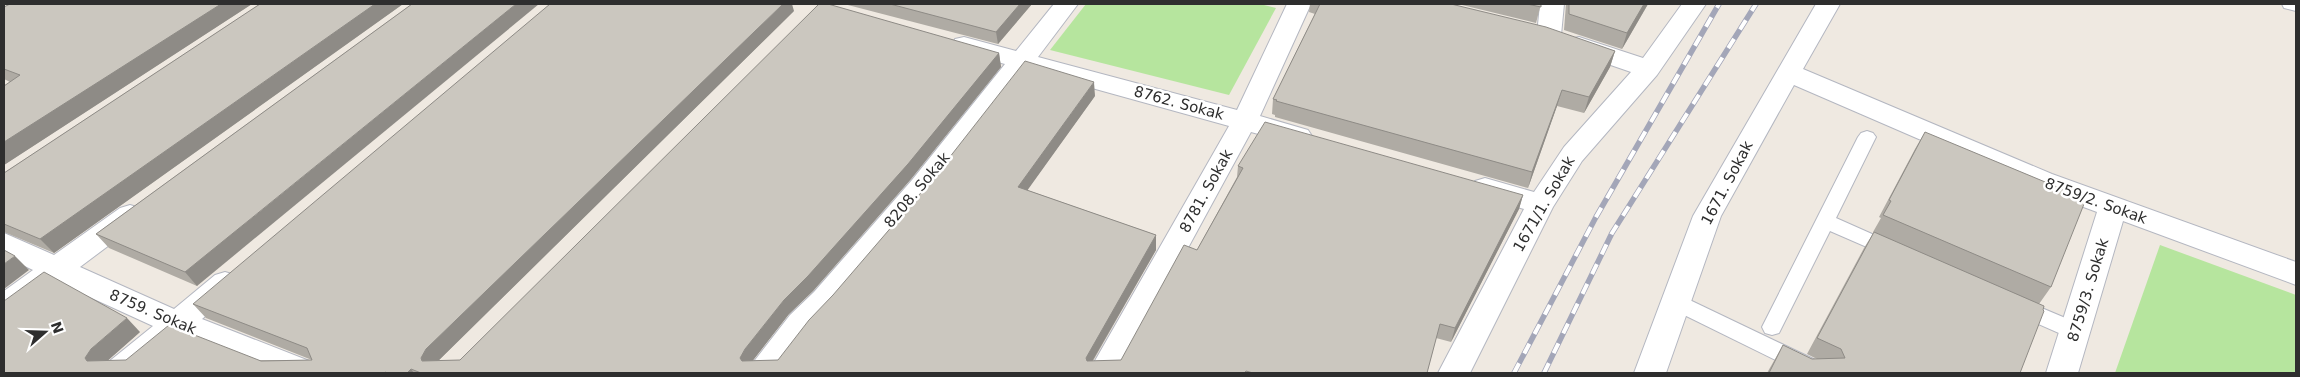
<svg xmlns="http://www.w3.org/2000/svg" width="2300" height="377" viewBox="0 0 2300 377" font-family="'DejaVu Sans',sans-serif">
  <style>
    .green { fill: #b6e59e }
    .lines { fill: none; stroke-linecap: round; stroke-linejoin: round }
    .service-casing { stroke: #b4b7c1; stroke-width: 2 }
    .minor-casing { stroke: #b4b7c1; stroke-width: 2 }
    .service { fill: #fff; fill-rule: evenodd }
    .minor { fill: #fff; fill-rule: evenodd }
    .rail-casing { stroke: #a3a6b8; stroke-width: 5.5 }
    .rail { stroke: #fff; stroke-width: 4; stroke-dasharray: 11; stroke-linecap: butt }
    .wall { fill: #afaba4 }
    .shaded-wall { fill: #8e8b86 }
    .building { fill: #cbc7bf; stroke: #8e8b86 }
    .labels { text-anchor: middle; stroke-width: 5; stroke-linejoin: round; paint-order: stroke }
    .street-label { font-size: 15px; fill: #2e2e2e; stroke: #fff }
  </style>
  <rect width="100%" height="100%" fill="#efe9e1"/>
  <g class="green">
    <path d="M1086,4H1260L1276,8L1229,95L1050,50Z"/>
    <path d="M2160,245L2296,295V373H2115Z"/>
  </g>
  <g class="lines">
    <defs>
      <g id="service">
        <path d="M2282,4H2296V11L2284,8Z"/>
        <path d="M1867,131L1873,133L1876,137L1836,218L1899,246L1902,251L1899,256L1892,258L1830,231L1779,333L1772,335L1765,333L1762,327L1858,137L1861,133Z"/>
        <path d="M1675,293L1830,367L1833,373H1802L1668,307L1665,301L1668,295Z"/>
        <path d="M2018,298L2082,325L2085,331L2082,337L2075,339L2068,337L2011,312L2008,306L2011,300Z"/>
      </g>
      <g id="minor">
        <path d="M1054,4H1078L1038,57L1237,110L1287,4H1311L1260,116L1308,130L1312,136L1308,142L1299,145L1251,132L1120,373H1088L1229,126L1027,70L932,194L836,308L812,333L781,373H747L752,364L790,315L814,292L912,180L1005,64L955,51L952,45L955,39L964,37L1016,51Z"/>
        <path d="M1540,4H1564L1561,35L1558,40L1549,43L1540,40L1537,35Z"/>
        <path d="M1682,4H1706L1657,75L1582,161L1553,207L1470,373H1438L1524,209L1475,195L1471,188L1475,181L1485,178L1534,192L1564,147L1631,72L1570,51L1567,45L1570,39L1579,37L1643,58Z"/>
        <path d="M1816,4H1840L1803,69L2052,174L2296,262V285L2123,221L2078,373H2046L2097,212L2032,188L1794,85L1721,216L1666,373H1634L1693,216Z"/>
        <path d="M130,205L140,208L144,215L140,222L80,267L174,309L215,275L225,272L235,275L240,283L235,291L202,319L317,364L322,373H273L181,337L139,373H101L106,364L153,326L59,283L15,315L4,319V291L33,270L4,256V233L54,255L120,208Z"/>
      </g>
    </defs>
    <use href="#service" class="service-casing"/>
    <use href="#minor" class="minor-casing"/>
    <use href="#service" class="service"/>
    <use href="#minor" class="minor"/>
    <defs>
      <g id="rail">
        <path d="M1514,373L1596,217L1719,4"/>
        <path d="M1544,373L1612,233L1756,4"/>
      </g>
    </defs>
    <use href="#rail" class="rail-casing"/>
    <use href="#rail" class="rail"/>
  </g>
  <g class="wall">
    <path d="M10,4H252L4,165V86L10,82L4,79V7Z"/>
    <path d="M260,4H403L54,253L4,232V173Z"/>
    <path d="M412,4L197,286L109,248L96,234Z"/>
    <path d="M844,4H1032L998,44Z"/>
    <path d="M1310,4H1451L1615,51L1610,67L1584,113L1557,106L1528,188L1275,117V115L1272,114L1273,99L1315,14L1309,12Z"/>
    <path d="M1458,4H1541L1536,23Z"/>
    <path d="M1566,4H1648L1622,49L1564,30Z"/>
    <path d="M794,11L438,361L460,360L999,53L1001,67L911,179L813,291L789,314L752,361L778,360L1095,96L1027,190L1156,235V250L1093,361L1121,360L1197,250L1237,177L1238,166L1523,195L1519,209L1451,342L1436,338L1427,373H4L140,332L107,361L312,360L206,318L193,304Z"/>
    <path d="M1925,132L2051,287L2039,304L2020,373H1767L1783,345L1812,359H1817L1807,354L1864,248L1874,232H1873L1881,218L1879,217L1915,149Z"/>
  </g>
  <g class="shaded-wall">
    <path d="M221,4H252L4,165V142Z"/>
    <path d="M375,4H403L54,253L40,239Z"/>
    <path d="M516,4H539L197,286L185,272Z"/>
    <path d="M783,4H792L794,11L436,363L430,372L421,358L426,349Z"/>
    <path d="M1020,4H1032L998,44L996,32Z"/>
    <path d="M1644,4H1648L1622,49L1627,33Z"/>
    <path d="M1615,51L1610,67L1584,113L1589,97Z"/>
    <path d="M999,53L1001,67L911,179L813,291L789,314L751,363L745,372L740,358L745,349L784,300Z"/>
    <path d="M1094,82L1095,96L1019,202L1018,187Z"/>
    <path d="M1562,90L1557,106L1528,188L1532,172Z"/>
    <path d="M1523,195L1519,209L1451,342L1455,328Z"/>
    <path d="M1156,235V250L1086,372V358Z"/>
    <path d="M15,256L29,270L4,289V264Z"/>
    <path d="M127,318L140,332L105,363L87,361L85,358L91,349Z"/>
    <path d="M411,369L414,373H407Z"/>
  </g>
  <g class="building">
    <path d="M10,4H221L4,142V86L20,75L4,69V7Z"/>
    <path d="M260,4H375L40,239L4,224V173Z"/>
    <path d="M412,4H516L185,272L96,234Z"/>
    <path d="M550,4H783L426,349L421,358L422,361L460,360L819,4H828L999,53L908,164L808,276L784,300L745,349L740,358L742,361L778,360L809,320L833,295L931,181L1025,61L1094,82L1018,187L1156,235L1086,358L1087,361L1121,360L1184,245L1197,250L1243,168L1238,166L1265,122L1523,195L1455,328L1440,324L1427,373H1253L1246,371L1244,373H421L411,369L407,373H387L385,372L384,373H4V301L44,272L127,318L91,349L85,358L87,361L126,360L169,325L261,361L312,360L307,348L193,304Z"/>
    <path d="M890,4H1020L996,32Z"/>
    <path d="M1320,4H1451L1546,27L1615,51L1589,97L1562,90L1532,172L1276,101L1277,100L1273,99Z"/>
    <path d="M1527,4H1541V7Z"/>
    <path d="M1569,4H1644L1627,33L1569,14Z"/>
    <path d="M1925,132L2086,199L2051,287L1883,215L1891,201L1889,200Z"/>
    <path d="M1874,232L2044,306L2043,310L2044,311L2020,373H1769L1783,345L1812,359L1845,358L1841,349L1817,338Z"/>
    <path d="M4,250L15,256L4,264Z"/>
  </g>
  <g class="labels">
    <g class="street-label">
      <text transform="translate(1179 103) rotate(15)" y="5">8762. Sokak</text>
      <text transform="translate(1727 183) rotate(-62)" y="5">1671. Sokak</text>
      <text transform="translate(917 190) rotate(-50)" y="5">8208. Sokak</text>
      <text transform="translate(1206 191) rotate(-61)" y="5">8781. Sokak</text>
      <text transform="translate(2096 201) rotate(20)" y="5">8759/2. Sokak</text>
      <text transform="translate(1544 204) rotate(-60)" y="5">1671/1. Sokak</text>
      <text transform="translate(2088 290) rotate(-73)" y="5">8759/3. Sokak</text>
      <text transform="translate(153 312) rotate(23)" y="5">8759. Sokak</text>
    </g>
  </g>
  <rect width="2300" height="377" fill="none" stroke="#2e2e2e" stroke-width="10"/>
  <g transform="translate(45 332) rotate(70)" stroke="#ffffff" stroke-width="4" paint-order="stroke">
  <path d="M0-4L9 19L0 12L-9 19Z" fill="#2e2e2e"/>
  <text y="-8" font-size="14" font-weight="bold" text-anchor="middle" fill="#2e2e2e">N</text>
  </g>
</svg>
